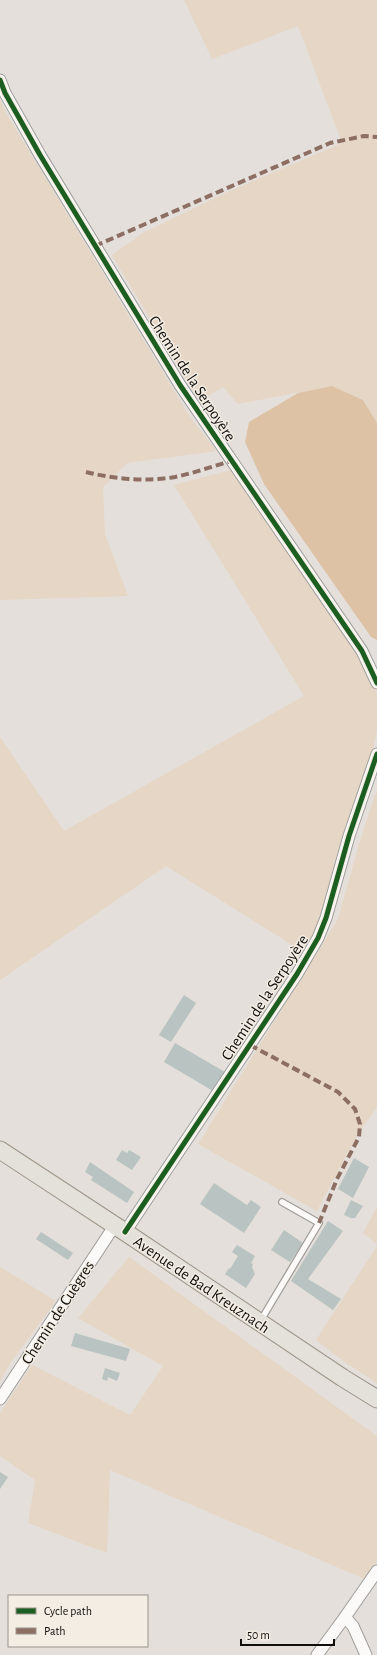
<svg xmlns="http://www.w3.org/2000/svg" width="377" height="1655" viewBox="0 0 377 1655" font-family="'Alegreya Sans',sans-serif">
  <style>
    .green { fill: #e6d6c5 }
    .water { fill: #ddc2a5 }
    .building { fill: #b9c3c1 }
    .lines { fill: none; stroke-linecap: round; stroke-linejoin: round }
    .lane-casing { stroke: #a09d9a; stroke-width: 8 }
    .street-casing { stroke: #a09d9a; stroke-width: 13 }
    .primary-casing { stroke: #9d9488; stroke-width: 19 }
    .lane { stroke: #fbfaf9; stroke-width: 5.5 }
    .street { stroke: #fbfaf9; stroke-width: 11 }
    .primary { stroke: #e4e0da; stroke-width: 17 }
    .quiet { stroke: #8d6e63; stroke-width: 4; stroke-dasharray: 8 4; stroke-linecap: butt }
    .cycleway-casing { stroke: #f4ede4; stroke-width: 8 }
    .cycleway { stroke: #1b5e20; stroke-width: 5 }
    .labels { text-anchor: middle; stroke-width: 3; stroke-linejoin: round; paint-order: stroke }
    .street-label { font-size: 16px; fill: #110f0c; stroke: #f4ede4 }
  </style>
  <rect width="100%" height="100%" fill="#e4dfda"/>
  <g class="green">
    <path d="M184,0H377V423L363,400L332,386L238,404L223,387L199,401L112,255L143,233L223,194L342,143L298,26L212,59Z"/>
    <path d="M0,99L6,113L188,414L216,451L127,463L103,487L105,534L128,596L0,600Z"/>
    <path d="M231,470L362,659L377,693V730L372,756L337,854L320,922L302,951L166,866L0,980V737L64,831L304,696L174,485Z"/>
    <path d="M377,789V1107L355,1139L317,1211L198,1144L338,919L359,844Z"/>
    <path d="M377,1207V1244L363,1233Z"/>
    <path d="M377,1246V1383L346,1363L316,1340Z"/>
    <path d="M129,1257L377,1436V1561L365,1579L110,1470L107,1553L28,1523L35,1480L0,1456V1413L32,1365L130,1415L163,1366L78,1318Z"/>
    <path d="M0,1267L56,1301L11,1362L0,1381Z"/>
  </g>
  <path class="water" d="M332,386L363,400L377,423V640L371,637L264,484L245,442L249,422L298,393Z"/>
  <g class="building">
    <path d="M184,995L196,1003L171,1042L159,1035Z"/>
    <path d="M175,1043L225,1072L213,1091L164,1062Z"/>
    <path d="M122,1150L127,1153L129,1150L141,1157L132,1170L116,1160Z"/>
    <path d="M354,1158L369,1167L353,1198L338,1189Z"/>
    <path d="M90,1162L134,1192L127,1203L91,1180L93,1177L85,1172Z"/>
    <path d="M214,1183L247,1205L251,1200L261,1207L244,1233L200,1204Z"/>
    <path d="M351,1200L363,1206L355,1218H351L344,1215Z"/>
    <path d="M328,1221L343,1231L308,1279L341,1299L333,1310L291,1281Z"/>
    <path d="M284,1230L303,1243L290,1262L271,1250Z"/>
    <path d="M41,1232L73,1253L68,1260L36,1239Z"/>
    <path d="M237,1245L255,1256L251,1263L253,1264L252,1267L255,1274L246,1288L225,1274L229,1268L230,1269L238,1256L232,1252Z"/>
    <path d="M75,1333L130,1349L126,1361L71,1346Z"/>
    <path d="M105,1368L120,1373L117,1381L108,1377L107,1381L102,1379Z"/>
    <path d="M0,1472L8,1477L0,1489Z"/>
  </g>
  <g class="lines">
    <defs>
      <path id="lane" d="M261,1320L319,1223L282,1202"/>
      <g id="street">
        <path d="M0,80L5,93L40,155L180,385L362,651L377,683"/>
        <path d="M125,1232L297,974L318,938L326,918L349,836L377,754"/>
        <path d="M0,1399L115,1225"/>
        <path d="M345,1617L377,1571"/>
        <path d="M317,1655L345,1617L353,1626L366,1655"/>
      </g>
      <path id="primary" d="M0,1150L125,1232L343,1378L377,1399"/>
    </defs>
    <use href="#lane" class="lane-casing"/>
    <use href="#street" class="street-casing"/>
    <use href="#primary" class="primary-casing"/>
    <use href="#lane" class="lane"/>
    <use href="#street" class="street"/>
    <use href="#primary" class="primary"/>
    <g class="quiet">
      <path d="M95,246L330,143L364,136L377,137"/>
      <path d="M86,472C114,479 146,482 175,477C194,473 213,466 232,461"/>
      <path d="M250,1045L338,1092L355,1109L360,1124L359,1137L337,1179L319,1223"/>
    </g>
    <defs>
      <g id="cycleway">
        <path d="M0,80L5,93L40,155L180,385L362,651L377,683"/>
        <path d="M125,1232L297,974L318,938L326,918L349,836L377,754"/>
      </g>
    </defs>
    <use href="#cycleway" class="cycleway-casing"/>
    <use href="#cycleway" class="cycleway"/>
  </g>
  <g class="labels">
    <g class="street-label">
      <text transform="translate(193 378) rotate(57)" y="6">Chemin de la Serpoyère</text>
      <text transform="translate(264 997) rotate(-57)" y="6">Chemin de la Serpoyère</text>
      <text transform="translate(202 1284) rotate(34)" y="6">Avenue de Bad Kreuznach</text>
      <text transform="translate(57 1312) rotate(-57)" y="6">Chemin de Cuègres</text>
    </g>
  </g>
  <rect x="8" y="1595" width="140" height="52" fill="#f4ede4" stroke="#99948e"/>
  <rect x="16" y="1608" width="20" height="6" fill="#1b5e20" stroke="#99948e"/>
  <text x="44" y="1615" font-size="12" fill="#110f0c">Cycle path</text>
  <rect x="16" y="1628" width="20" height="6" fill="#8d6e63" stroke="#99948e"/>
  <text x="44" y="1635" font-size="12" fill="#110f0c">Path</text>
  <path d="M241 1639v6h93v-6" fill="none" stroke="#110f0c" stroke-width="2"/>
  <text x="247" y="1639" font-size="12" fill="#110f0c" stroke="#f4ede4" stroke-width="3" paint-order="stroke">50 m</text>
</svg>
